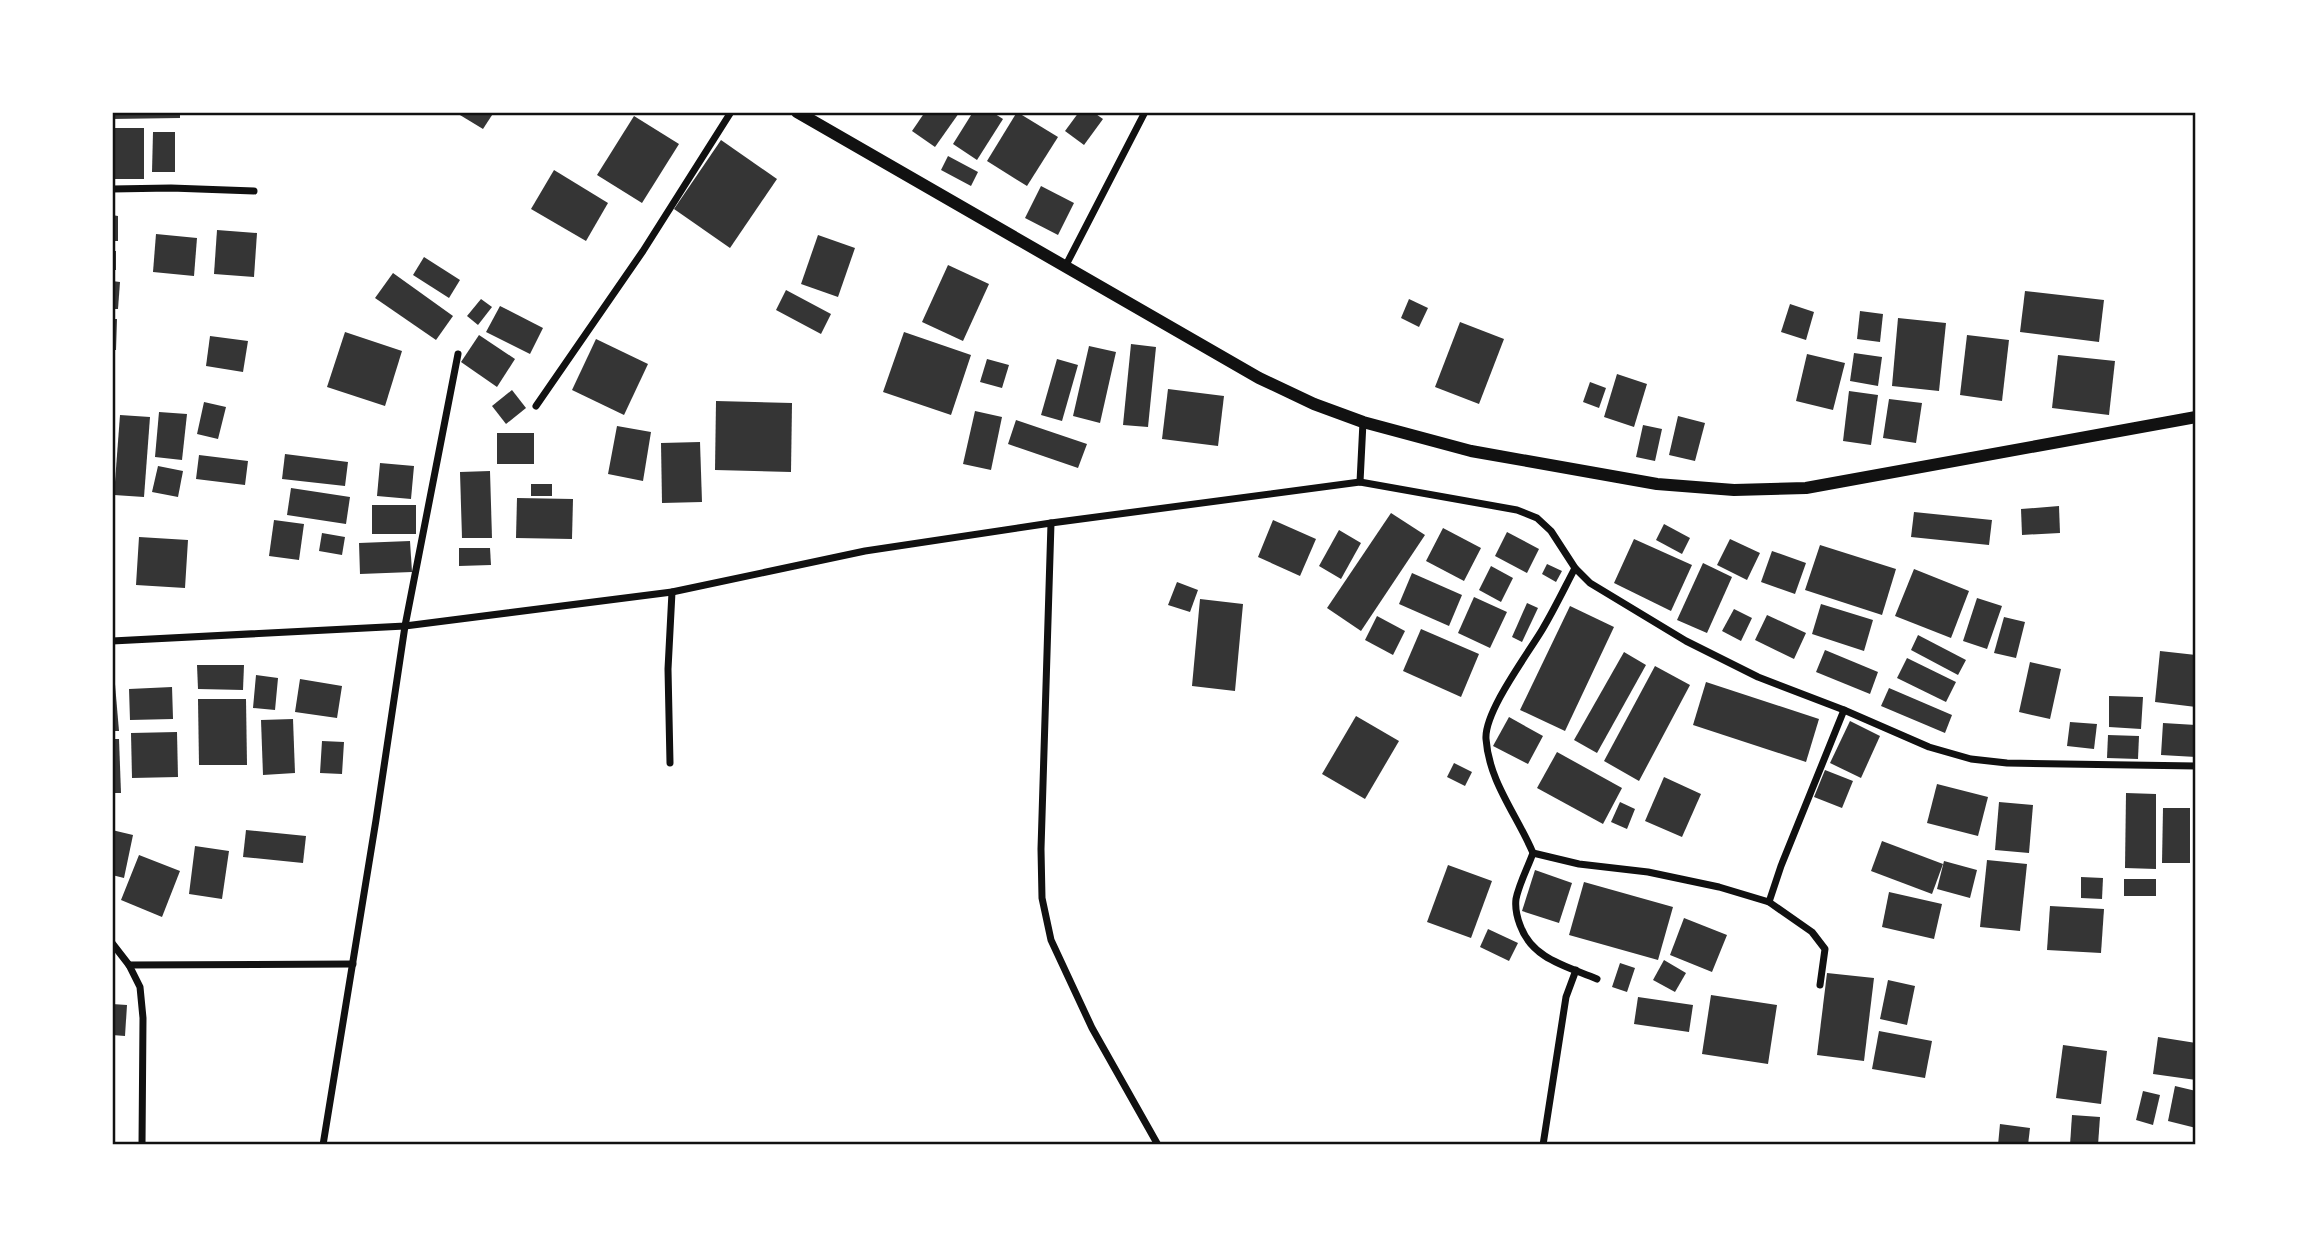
<svg xmlns="http://www.w3.org/2000/svg" width="2308" height="1257" viewBox="0 0 2308 1257" font-family="'Roboto Condensed',sans-serif">
  <style>
    .building { fill: #353535 }
    .lines { fill: none; stroke-linecap: round; stroke-linejoin: round }
    .minor { stroke: #111; stroke-width: 7 }
    .tertiary { stroke: #111; stroke-width: 12 }
    .neatline { fill: none; stroke: #111; stroke-width: 2.5 }
  </style>
  <rect width="100%" height="100%" fill="#fff"/>
  <g class="building">
    <path d="M112,112H180V118L112,119Z"/>
    <path d="M455,112H494L483,129Z"/>
    <path d="M925,112L959,113L935,147L912,131Z"/>
    <path d="M973,112H992L1003,119L977,160L953,144Z"/>
    <path d="M1017,112L1058,137L1027,186L987,161Z"/>
    <path d="M1079,112H1093L1103,119L1084,145L1065,131Z"/>
    <path d="M634,116L679,144L642,203L597,175Z"/>
    <rect x="112" y="128" width="32" height="51"/>
    <path d="M153,132H175V172H152Z"/>
    <path d="M721,140L777,179L730,248L674,209Z"/>
    <path d="M948,156L978,172L971,186L941,170Z"/>
    <path d="M554,170L608,203L586,241L531,209Z"/>
    <path d="M1041,186L1074,203L1058,235L1025,218Z"/>
    <path d="M112,215L118,216V241H112Z"/>
    <path d="M217,230L257,233L254,277L214,274Z"/>
    <path d="M156,234L197,238L194,276L153,272Z"/>
    <path d="M818,235L855,248L838,297L801,284Z"/>
    <rect x="112" y="251" width="4" height="19"/>
    <path d="M424,257L460,280L449,298L413,275Z"/>
    <path d="M948,265L989,284L963,341L922,322Z"/>
    <path d="M393,273L453,316L436,340L375,298Z"/>
    <path d="M112,281L120,282L118,309H112Z"/>
    <path d="M786,290L831,314L821,334L776,310Z"/>
    <path d="M2025,291L2104,300L2099,342L2020,332Z"/>
    <path d="M481,299L492,307L478,325L467,316Z"/>
    <path d="M1409,299L1428,308L1419,327L1401,318Z"/>
    <path d="M1790,304L1814,312L1806,340L1781,332Z"/>
    <path d="M500,306L543,328L530,354L486,332Z"/>
    <path d="M1860,311L1883,314L1880,342L1857,339Z"/>
    <path d="M1898,318L1946,323L1939,391L1892,386Z"/>
    <path d="M112,319H117L116,350H112Z"/>
    <path d="M1460,322L1504,339L1479,404L1435,387Z"/>
    <path d="M345,332L402,351L385,406L327,387Z"/>
    <path d="M904,332L971,355L951,415L883,392Z"/>
    <path d="M479,335L515,359L497,387L461,362Z"/>
    <path d="M1967,335L2009,340L2002,401L1960,395Z"/>
    <path d="M210,336L248,341L243,372L206,366Z"/>
    <path d="M596,339L648,364L624,415L572,390Z"/>
    <path d="M1131,344L1156,347L1148,427L1123,425Z"/>
    <path d="M1089,346L1116,352L1100,423L1073,416Z"/>
    <path d="M1854,353L1882,357L1878,386L1850,381Z"/>
    <path d="M1807,354L1845,363L1833,410L1796,401Z"/>
    <path d="M2058,355L2115,361L2109,415L2052,408Z"/>
    <path d="M987,359L1009,365L1002,388L980,382Z"/>
    <path d="M1057,359L1078,365L1062,421L1041,415Z"/>
    <path d="M1617,374L1647,384L1634,427L1604,417Z"/>
    <path d="M1590,382L1606,388L1599,408L1583,402Z"/>
    <path d="M1168,389L1224,396L1218,446L1162,439Z"/>
    <path d="M512,390L526,408L506,424L492,406Z"/>
    <path d="M1849,391L1878,395L1871,445L1843,441Z"/>
    <path d="M1889,399L1922,403L1916,443L1883,438Z"/>
    <path d="M716,401L792,403L791,472L715,470Z"/>
    <path d="M204,402L226,407L218,439L197,434Z"/>
    <path d="M975,411L1002,417L991,470L963,464Z"/>
    <path d="M159,412L187,414L182,460L155,457Z"/>
    <path d="M120,415L150,417L144,497L114,495Z"/>
    <path d="M1678,416L1705,423L1695,461L1669,455Z"/>
    <path d="M1016,420L1087,444L1078,468L1008,444Z"/>
    <path d="M1643,425L1662,429L1655,461L1636,457Z"/>
    <path d="M617,426L651,432L643,481L608,474Z"/>
    <rect x="497" y="433" width="37" height="31"/>
    <path d="M700,442L702,502L662,503L661,443Z"/>
    <path d="M285,454L348,462L345,486L282,479Z"/>
    <path d="M199,455L248,461L245,485L196,479Z"/>
    <path d="M380,463L414,466L411,499L377,496Z"/>
    <path d="M158,466L183,471L178,497L152,492Z"/>
    <path d="M490,471L492,538H462L460,472Z"/>
    <rect x="531" y="484" width="21" height="12"/>
    <path d="M291,488L350,497L346,524L287,515Z"/>
    <path d="M517,498L573,499L572,539L516,538Z"/>
    <rect x="372" y="505" width="44" height="29"/>
    <path d="M2059,506L2060,533L2022,535L2021,509Z"/>
    <path d="M1914,512L1992,520L1989,545L1911,537Z"/>
    <path d="M1391,513L1425,535L1361,631L1327,608Z"/>
    <path d="M274,520L304,524L299,560L269,556Z"/>
    <path d="M1273,520L1316,539L1300,576L1258,557Z"/>
    <path d="M1664,524L1690,538L1682,554L1656,540Z"/>
    <path d="M1443,528L1481,548L1464,581L1426,561Z"/>
    <path d="M1339,530L1361,543L1341,579L1319,566Z"/>
    <path d="M1507,532L1539,549L1527,573L1495,556Z"/>
    <path d="M322,533L345,537L342,555L319,551Z"/>
    <path d="M139,537L188,540L185,588L136,585Z"/>
    <path d="M1634,539L1692,565L1671,611L1614,583Z"/>
    <path d="M1730,539L1760,553L1747,580L1717,565Z"/>
    <path d="M410,541L412,572L360,574L359,543Z"/>
    <path d="M1820,545L1896,569L1882,615L1805,590Z"/>
    <path d="M459,548H490L491,565L459,566Z"/>
    <path d="M1772,551L1806,563L1795,594L1761,582Z"/>
    <path d="M1703,563L1732,577L1707,633L1677,620Z"/>
    <path d="M1547,564L1562,571L1556,582L1542,574Z"/>
    <path d="M1491,566L1513,578L1501,602L1479,590Z"/>
    <path d="M1914,569L1969,591L1951,638L1895,616Z"/>
    <path d="M1412,573L1462,595L1449,626L1399,604Z"/>
    <path d="M1177,582L1198,590L1190,612L1168,605Z"/>
    <path d="M1474,597L1507,612L1490,648L1458,633Z"/>
    <path d="M1977,598L2002,606L1987,649L1963,641Z"/>
    <path d="M1200,599L1243,604L1235,691L1192,686Z"/>
    <path d="M1527,603L1538,608L1522,642L1512,637Z"/>
    <path d="M1821,604L1873,620L1864,651L1812,634Z"/>
    <path d="M1570,606L1614,627L1565,731L1520,710Z"/>
    <path d="M1734,609L1752,618L1741,641L1722,631Z"/>
    <path d="M1767,615L1806,633L1794,659L1755,640Z"/>
    <path d="M1377,616L1405,631L1393,655L1365,640Z"/>
    <path d="M2004,617L2025,622L2016,658L1994,653Z"/>
    <path d="M1421,629L1479,654L1461,697L1403,671Z"/>
    <path d="M1918,635L1966,660L1958,675L1911,650Z"/>
    <path d="M1825,650L1878,672L1870,694L1816,672Z"/>
    <path d="M2160,651L2196,655V707L2155,702Z"/>
    <path d="M1624,652L1646,665L1597,753L1574,740Z"/>
    <path d="M1907,658L1956,682L1946,702L1897,678Z"/>
    <path d="M2030,662L2061,669L2050,719L2019,712Z"/>
    <path d="M197,665H244L243,690L198,689Z"/>
    <path d="M1655,666L1690,685L1639,781L1604,761Z"/>
    <path d="M256,675L278,678L275,710L253,708Z"/>
    <path d="M300,679L342,686L337,718L295,712Z"/>
    <path d="M1706,682L1819,719L1806,762L1693,725Z"/>
    <path d="M112,684H115L119,731H112Z"/>
    <path d="M172,687L173,719L130,720L129,689Z"/>
    <path d="M1889,688L1952,715L1945,733L1881,706Z"/>
    <path d="M2109,696L2143,697L2141,729L2109,727Z"/>
    <path d="M198,699H246L247,765H199Z"/>
    <path d="M1356,716L1399,741L1365,799L1322,774Z"/>
    <path d="M1509,717L1543,736L1528,764L1493,746Z"/>
    <path d="M293,719L295,773L263,775L261,720Z"/>
    <path d="M1850,721L1880,736L1861,778L1830,763Z"/>
    <path d="M2070,722L2097,724L2094,749L2067,746Z"/>
    <path d="M2163,723L2196,725V757L2161,755Z"/>
    <path d="M177,732L178,777L132,778L131,733Z"/>
    <path d="M2108,735L2139,736L2138,759L2107,758Z"/>
    <path d="M112,739H119L121,793H112Z"/>
    <path d="M322,741L344,742L342,774L320,773Z"/>
    <path d="M1557,752L1622,788L1603,824L1537,788Z"/>
    <path d="M1454,763L1472,772L1465,786L1447,777Z"/>
    <path d="M1825,770L1853,781L1842,808L1814,797Z"/>
    <path d="M1664,777L1701,794L1682,837L1645,821Z"/>
    <path d="M1937,784L1988,797L1978,836L1927,823Z"/>
    <path d="M2126,793L2156,794V869L2125,868Z"/>
    <path d="M1620,802L1635,809L1627,829L1611,822Z"/>
    <path d="M1999,802L2033,805L2029,853L1995,850Z"/>
    <path d="M2163,808H2190V863H2162Z"/>
    <path d="M112,830L133,835L124,878L112,875Z"/>
    <path d="M246,830L306,836L303,863L243,857Z"/>
    <path d="M1882,841L1943,864L1932,894L1871,871Z"/>
    <path d="M195,846L229,851L222,899L189,894Z"/>
    <path d="M139,855L180,871L162,917L121,900Z"/>
    <path d="M1987,860L2027,864L2020,931L1980,927Z"/>
    <path d="M1944,861L1977,870L1970,898L1937,889Z"/>
    <path d="M1448,865L1492,881L1471,938L1427,922Z"/>
    <path d="M1535,870L1572,883L1559,923L1522,911Z"/>
    <path d="M2081,877L2103,878L2102,899L2081,898Z"/>
    <rect x="2124" y="879" width="32" height="17"/>
    <path d="M1584,882L1673,907L1658,960L1569,935Z"/>
    <path d="M1889,892L1942,904L1934,939L1882,927Z"/>
    <path d="M2050,906L2104,909L2101,953L2047,950Z"/>
    <path d="M1684,918L1727,935L1712,972L1670,955Z"/>
    <path d="M1488,929L1518,943L1509,961L1480,947Z"/>
    <path d="M1664,960L1686,973L1675,992L1653,980Z"/>
    <path d="M1620,963L1635,968L1627,992L1612,987Z"/>
    <path d="M1827,973L1874,978L1864,1061L1817,1055Z"/>
    <path d="M1888,980L1915,986L1907,1025L1880,1019Z"/>
    <path d="M1711,995L1777,1005L1768,1064L1702,1054Z"/>
    <path d="M1638,997L1693,1005L1689,1032L1634,1024Z"/>
    <path d="M112,1004L127,1005L125,1036L112,1035Z"/>
    <path d="M1879,1031L1932,1041L1925,1078L1872,1069Z"/>
    <path d="M2158,1037L2196,1043V1080L2153,1074Z"/>
    <path d="M2063,1045L2107,1051L2101,1104L2056,1098Z"/>
    <path d="M2175,1086L2196,1091V1128L2168,1121Z"/>
    <path d="M2143,1091L2160,1095L2153,1125L2136,1120Z"/>
    <path d="M2072,1115L2100,1117L2098,1145H2070Z"/>
    <path d="M2000,1124L2030,1128L2028,1145H1998Z"/>
  </g>
  <g class="lines">
    <g class="minor">
      <path d="M112,189L171,188L254,191"/>
      <path d="M1065,267L1145,112"/>
      <path d="M536,406L643,251L731,112"/>
      <path d="M1360,482L1363,422"/>
      <path d="M1051,523L1041,849L1042,898L1051,940L1092,1028L1158,1145"/>
      <path d="M1575,568C1564,589 1554,610 1542,630C1527,655 1484,712 1486,739C1489,782 1517,815 1533,853C1528,867 1519,884 1516,899C1515,907 1517,917 1520,925C1532,959 1566,966 1597,979"/>
      <path d="M112,641L405,626L672,592L865,551L1051,523L1360,482L1517,510L1537,518L1551,531L1575,568L1590,583L1686,641L1758,677L1844,710L1929,747L1971,759L2007,763L2196,766"/>
      <path d="M670,763L668,669L672,592"/>
      <path d="M1533,853L1579,864L1648,872L1719,887L1769,902"/>
      <path d="M112,943L129,965L140,987L143,1018L142,1145"/>
      <path d="M129,965L353,964"/>
      <path d="M1820,985L1825,949L1812,932L1769,902L1781,866L1844,710"/>
      <path d="M323,1145L376,820L405,626L458,354"/>
      <path d="M1543,1145L1566,997L1576,970"/>
    </g>
    <path class="tertiary" d="M797,112L1259,378L1314,404L1363,422L1471,451L1657,484L1734,490L1806,488L2196,417"/>
  </g>
  <rect width="2308" height="1257" fill="none" stroke="#ffffff" stroke-width="228"/>
  <rect x="114" y="114" width="2080" height="1029" class="neatline"/>
</svg>
